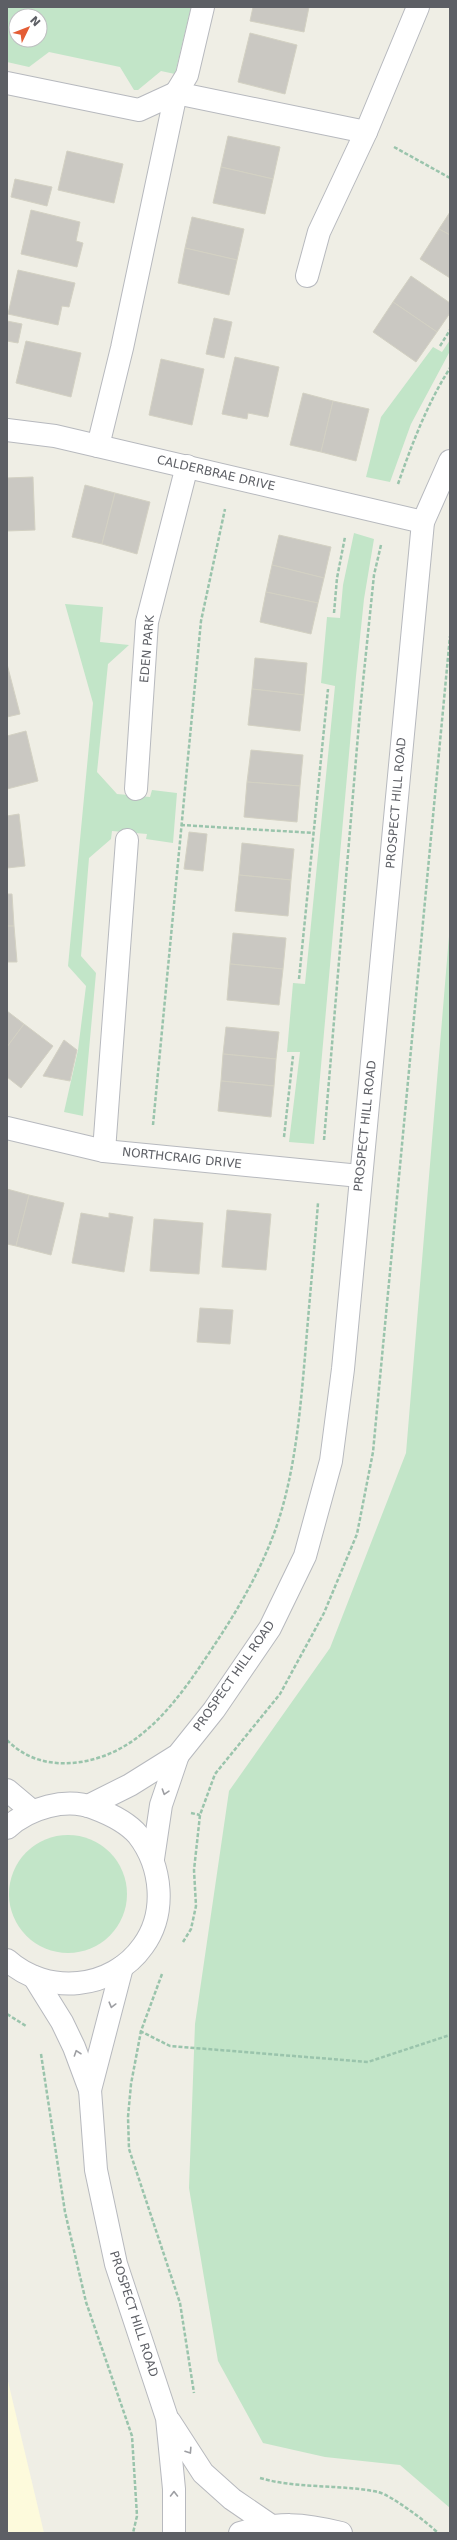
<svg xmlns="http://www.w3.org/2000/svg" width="457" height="2540" viewBox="0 0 457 2540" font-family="'DejaVu Sans',sans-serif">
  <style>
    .commercial { fill: #fdfadc }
    .green { fill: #c2e5c8; fill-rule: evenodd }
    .building { fill: #cac8c2; stroke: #d3d1c3 }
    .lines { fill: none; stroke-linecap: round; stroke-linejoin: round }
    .minor-casing { stroke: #b7b9be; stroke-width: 24 }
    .path { stroke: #9ac4ac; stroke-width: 2.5; stroke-dasharray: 4 2; stroke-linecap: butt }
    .minor { stroke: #fff; stroke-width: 22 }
    .oneway { stroke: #9e9fa3 }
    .labels { text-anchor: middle; stroke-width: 4; stroke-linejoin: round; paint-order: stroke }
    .street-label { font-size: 12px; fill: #5d5f65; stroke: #fff }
  </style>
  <rect width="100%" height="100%" fill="#efeee5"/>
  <path class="commercial" d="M7,2377L44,2533H7Z"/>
  <g class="green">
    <path d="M7,7H191L175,74L161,71L138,90H134L120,67L49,52L29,67L7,62ZM16,16H40V40H16Z"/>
    <path d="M450,340V351L411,424L390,482L366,477L381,417L433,347L442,352Z"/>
    <path d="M354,533L374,539L364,599L356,676L314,1144L289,1142L300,1052H287L293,983L305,984L335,686L321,683L327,617L340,618L343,585Z"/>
    <path d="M65,604L103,607L100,642L129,645L108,664L97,772L117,794L150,797L152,790L177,793L173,843L146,839L147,834L112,831L111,839L89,858L81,956L96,973L83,1116L64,1112L78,1050L86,986L68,966L93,703Z"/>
    <path d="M450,924V2508L400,2465L325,2457L263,2443L218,2361L189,2188L195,2024L229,1791L330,1648L406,1453Z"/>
    <circle cx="68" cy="1894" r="59"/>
  </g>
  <g class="building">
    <path d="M253,7H309L304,32L250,21Z"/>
    <path d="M250,33L297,45L285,94L238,82Z"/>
    <path d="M228,136L280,147L273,179L221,167Z"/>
    <path d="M67,151L123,164L114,203L58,190Z"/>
    <path d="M221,167L273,179L265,214L213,203Z"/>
    <path d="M15,179L52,187L47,206L11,197Z"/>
    <path d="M31,210L80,222L76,241L83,243L77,267L21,254Z"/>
    <path d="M450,212V235L439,229Z"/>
    <path d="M192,217L244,229L237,260L185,248Z"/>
    <path d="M439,229L450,235V278L420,259Z"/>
    <path d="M185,248L237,260L229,295L178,283Z"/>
    <path d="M18,270L75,283L69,307L62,306L58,325L8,314Z"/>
    <path d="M411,276L450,303V313L437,332L393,302Z"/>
    <path d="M393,302L437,332L416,362L373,332Z"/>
    <path d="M214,318L232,322L224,358L206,354Z"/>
    <path d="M7,321L22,324L18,343L7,341Z"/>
    <path d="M26,341L81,353L71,397L16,383Z"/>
    <path d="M235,357L279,367L268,417L248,413L247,419L222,414Z"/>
    <path d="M161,359L204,369L192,425L149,415Z"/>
    <path d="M303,393L333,401L321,452L290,445Z"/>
    <path d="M333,401L369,409L356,461L321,452Z"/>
    <path d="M33,477L35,530L7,531V478Z"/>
    <path d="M85,485L115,493L102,544L72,537Z"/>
    <path d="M115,493L150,502L137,554L102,544Z"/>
    <path d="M279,535L331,547L324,578L272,565Z"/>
    <path d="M272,565L324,578L318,603L266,592Z"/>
    <path d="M266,592L318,603L311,634L260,622Z"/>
    <path d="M255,658L307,663L304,695L252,689Z"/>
    <path d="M7,664L20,714L7,717Z"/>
    <path d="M252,689L304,695L300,731L248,725Z"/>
    <path d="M26,731L38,781L7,789V736Z"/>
    <path d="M251,750L303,755L300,786L247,782Z"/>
    <path d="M247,782L300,786L297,822L244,817Z"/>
    <path d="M19,814L25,866L7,868V816Z"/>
    <path d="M189,832L207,834L203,871L184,869Z"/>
    <path d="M242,843L294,849L291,880L239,875Z"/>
    <path d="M239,875L291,880L288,916L235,911Z"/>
    <path d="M7,894H12L14,926H7Z"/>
    <path d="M7,926H14L17,962H7Z"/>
    <path d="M233,933L286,938L283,969L230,964Z"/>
    <path d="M230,964L283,969L279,1005L227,1000Z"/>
    <path d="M7,1011L24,1024L7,1047Z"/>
    <path d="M24,1024L53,1046L21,1088L7,1077V1047Z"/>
    <path d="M226,1027L279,1032L276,1059L223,1054Z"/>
    <path d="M64,1040L77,1050L70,1081L43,1076Z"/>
    <path d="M223,1054L276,1059L274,1086L221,1081Z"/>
    <path d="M221,1081L274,1086L271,1117L218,1111Z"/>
    <path d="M7,1189L29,1195L16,1246L7,1244Z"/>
    <path d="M29,1195L64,1203L51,1255L16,1246Z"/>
    <path d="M227,1210L271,1214L266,1270L222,1267Z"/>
    <path d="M81,1213L109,1218V1213L133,1217L124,1272L72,1263Z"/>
    <path d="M154,1219L203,1223L199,1274L150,1271Z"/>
    <path d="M200,1308L233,1310L230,1344L197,1342Z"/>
  </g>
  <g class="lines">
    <defs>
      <g id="minor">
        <path d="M203,7L187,75L176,93L366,132L418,7"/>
        <path d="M7,83L139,110L176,93L122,348L98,446"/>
        <path d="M307,276L319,232L366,132"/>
        <path d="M7,430L55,436L423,522"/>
        <path d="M136,789L147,622L187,466"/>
        <path d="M7,1128L104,1151L360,1176"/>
        <path d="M104,1151L127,840"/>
        <path d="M7,1790L32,1811"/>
        <path d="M88,1806L130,1785L178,1755L214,1710L270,1628L305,1556L331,1461L343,1369L423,522L450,461"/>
        <path d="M7,1828C29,1808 66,1797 94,1808C110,1814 127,1822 138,1835C162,1866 167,1913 143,1946C112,1990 47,1996 7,1960"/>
        <path d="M153,1859L161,1805L178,1755"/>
        <path d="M34,1977L62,2022L74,2047L90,2090L96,2170L116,2264L167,2418L174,2489V2533"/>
        <path d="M90,2090L122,1967"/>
        <path d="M170,2422L203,2473L232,2499L270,2525"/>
        <path d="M240,2533C279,2522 302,2523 341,2533"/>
      </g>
    </defs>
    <use href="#minor" class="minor-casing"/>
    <g class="path">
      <path d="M394,147L450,178"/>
      <path d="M440,346L450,330"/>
      <path d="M398,484C412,444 427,404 450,368"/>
      <path d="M334,613L337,578L345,537"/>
      <path d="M181,825L314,833"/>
      <path d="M299,979L328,689"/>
      <path d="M153,1125L201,621L225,509"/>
      <path d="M284,1137L293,1056"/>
      <path d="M324,1140L360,711L374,575L381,545"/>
      <path d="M7,1740C32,1766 68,1768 101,1757C145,1742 176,1702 201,1665C231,1621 258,1578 276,1528C295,1473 300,1413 305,1356C309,1305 314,1254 318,1203"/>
      <path d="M191,1813L200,1815"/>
      <path d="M183,1942L191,1929L196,1906L194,1870L200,1815L215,1774L280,1694L324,1613L357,1534L373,1452L450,636"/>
      <path d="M162,1974L141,2031L131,2084L128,2117L129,2149L180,2303L194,2393"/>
      <path d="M7,2014L26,2026"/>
      <path d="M140,2031L170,2046L368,2062L450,2035"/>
      <path d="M41,2054L65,2212L86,2302L132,2436L137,2516L133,2533"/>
      <path d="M260,2478C298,2489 339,2484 378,2492C391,2495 428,2523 438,2533"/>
    </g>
    <use href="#minor" class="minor"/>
  </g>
  <defs><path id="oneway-chevron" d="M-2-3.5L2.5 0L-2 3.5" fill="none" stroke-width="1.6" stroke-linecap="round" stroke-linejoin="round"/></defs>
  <g class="oneway">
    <use href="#oneway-chevron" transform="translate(165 1792) rotate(108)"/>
    <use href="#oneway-chevron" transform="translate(112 2005) rotate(105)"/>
    <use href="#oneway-chevron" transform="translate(77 2053) rotate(-109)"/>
    <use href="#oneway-chevron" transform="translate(189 2451) rotate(57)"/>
    <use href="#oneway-chevron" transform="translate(174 2494) rotate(-90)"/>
  </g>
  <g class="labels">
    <g class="street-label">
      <text transform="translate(216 473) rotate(13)" y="4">CALDERBRAE DRIVE</text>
      <text transform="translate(147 649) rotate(-85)" y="4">EDEN PARK</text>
      <text transform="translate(396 803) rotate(-85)" y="4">PROSPECT HILL ROAD</text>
      <text transform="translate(365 1126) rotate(-84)" y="4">PROSPECT HILL ROAD</text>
      <text transform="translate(182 1158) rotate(6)" y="4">NORTHCRAIG DRIVE</text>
      <text transform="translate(234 1676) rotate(-55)" y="4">PROSPECT HILL ROAD</text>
      <text transform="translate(134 2314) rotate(72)" y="4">PROSPECT HILL ROAD</text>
    </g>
  </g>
  <rect width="457" height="2540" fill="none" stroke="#5d5f65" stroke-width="16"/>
  <g transform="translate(28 28) rotate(47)"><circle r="19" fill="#ffffff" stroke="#bebfc1"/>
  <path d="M0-3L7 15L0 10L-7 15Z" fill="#e45d35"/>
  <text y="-6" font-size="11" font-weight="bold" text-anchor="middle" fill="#5d5f65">N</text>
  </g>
</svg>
